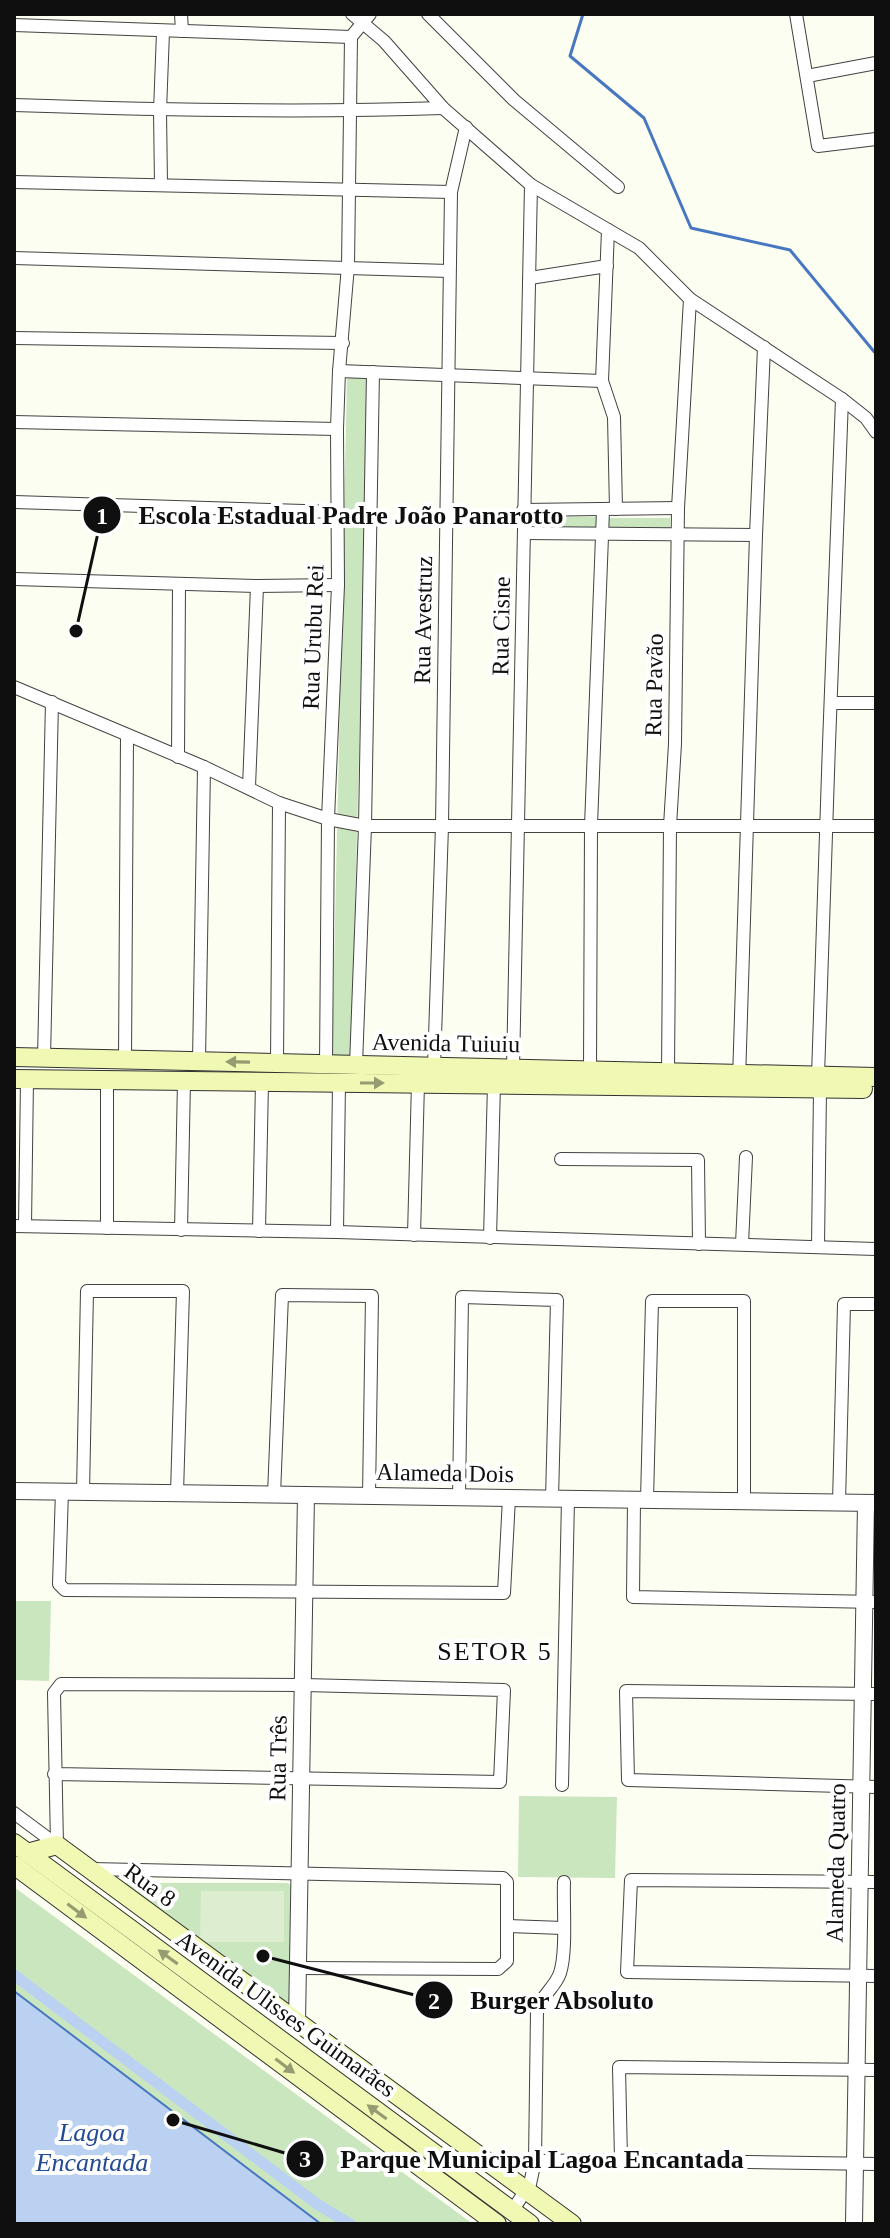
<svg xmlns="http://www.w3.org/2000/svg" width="890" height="2238" viewBox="0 0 890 2238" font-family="Georgia,serif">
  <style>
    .green { fill: #cae6be }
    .pitch { fill: #dceecf }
    .water { fill: #bbd1f1; stroke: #4877c1; stroke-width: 2 }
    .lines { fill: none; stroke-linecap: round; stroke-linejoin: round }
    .stream { stroke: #4877c1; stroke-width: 3 }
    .canal { stroke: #bbd1f1; stroke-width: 11 }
    .minor-casing { stroke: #424242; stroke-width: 14 }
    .tertiary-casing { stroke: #424242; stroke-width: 18 }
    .secondary-casing { stroke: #313131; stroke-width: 20 }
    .minor { stroke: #fff; stroke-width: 12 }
    .tertiary { stroke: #fff; stroke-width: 16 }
    .secondary { stroke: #f0f8b3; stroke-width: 18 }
    .oneway { fill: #969b71 }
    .labels { text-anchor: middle; stroke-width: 8; stroke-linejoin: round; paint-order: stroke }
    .street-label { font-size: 24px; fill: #0f0f0f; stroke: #fff }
    .neighbourhood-label { font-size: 26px; letter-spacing: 2px; fill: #0f0f0f; stroke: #fff }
    .water-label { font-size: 26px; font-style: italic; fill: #234a95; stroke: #fff }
    .leader { fill: none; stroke: #0f0f0f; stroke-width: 3 }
    .callout-dot { fill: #0f0f0f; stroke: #fff; stroke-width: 3 }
    .mark-label { font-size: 24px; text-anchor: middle; font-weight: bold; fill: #fff }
    .callout-label { font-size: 26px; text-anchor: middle; font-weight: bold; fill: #0f0f0f; stroke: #fff; stroke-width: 8; stroke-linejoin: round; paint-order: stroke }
  </style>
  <rect width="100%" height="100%" fill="#fdfef2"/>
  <g class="green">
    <path d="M347,378H369L351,1059H332Z"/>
    <path d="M528,516L602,517V529L528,528Z"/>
    <rect x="606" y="518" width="64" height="11"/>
    <path d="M14,1601H51L49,1681L14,1680Z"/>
    <path d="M519,1796L617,1797L615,1878L518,1877Z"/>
    <path d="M113,1883H287L293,1886V2012Z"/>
    <path d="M14,1887L473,2224H14Z"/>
  </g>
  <path class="pitch" d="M201,1891H284V1942H200Z"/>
  <path class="water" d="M14,1991L321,2224H14Z"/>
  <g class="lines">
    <path class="stream" d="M583,14L570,56L644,118L691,228L790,250L876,354"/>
    <path class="canal" d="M14,1975L317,2204L350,2224"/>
    <defs>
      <g id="minor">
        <path d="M181,14L182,31"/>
        <path d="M352,14L384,41L443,108L531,185L639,248L690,299L842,399L866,418L876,432"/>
        <path d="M428,14L514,100L618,187"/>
        <path d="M796,14L818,146L876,139"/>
        <path d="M14,25L351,37"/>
        <path d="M807,76L876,63"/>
        <path d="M14,105C157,110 300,113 443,108"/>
        <path d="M14,182L451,192"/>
        <path d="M161,185L160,111L163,32"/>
        <path d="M608,230L602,381L614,417L616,509"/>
        <path d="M14,258L449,271"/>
        <path d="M530,278L607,266"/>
        <path d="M14,338L343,343"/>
        <path d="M339,371L602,381"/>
        <path d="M14,422L337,429"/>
        <path d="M14,502L337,512"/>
        <path d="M523,510L678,508"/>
        <path d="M525,533L756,535"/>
        <path d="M14,579L257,586L338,585"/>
        <path d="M14,687L204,767L279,803L328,819L365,826H876"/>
        <path d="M832,703H876"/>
        <path d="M178,757L179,584"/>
        <path d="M249,787L257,586"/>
        <path d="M44,1058L52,702"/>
        <path d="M125,1060L127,736"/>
        <path d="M199,1061L204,767"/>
        <path d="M277,1063L279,803"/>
        <path d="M326,1064L328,819L338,585L337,429L339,371L348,266L351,37L370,14"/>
        <path d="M356,1065L365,826L373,372"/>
        <path d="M434,1067L442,826L451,192L466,127"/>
        <path d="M513,1069L531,185"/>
        <path d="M590,1070L591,826L603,510"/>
        <path d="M668,1072L670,826L675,744L678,508L690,299"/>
        <path d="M818,1076C824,850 834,625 842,399"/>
        <path d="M739,1080L756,535L764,347"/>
        <path d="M561,1159L698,1160L699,1244"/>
        <path d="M25,1225L27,1079"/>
        <path d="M14,1226L337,1232L876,1249"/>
        <path d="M107,1228V1080"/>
        <path d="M181,1230L184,1081"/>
        <path d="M259,1231L262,1082"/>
        <path d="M337,1232L339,1083"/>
        <path d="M414,1235L418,1083"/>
        <path d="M490,1238L494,1084"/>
        <path d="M742,1244L746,1157"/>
        <path d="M818,1246L820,1089"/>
        <path d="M62,1491L59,1584L65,1590L504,1593L509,1498"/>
        <path d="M83,1492L87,1291H183L177,1493"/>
        <path d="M274,1495L282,1295L372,1296L369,1496"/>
        <path d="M459,1497L462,1297L557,1300L552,1499"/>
        <path d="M634,1500L633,1597L876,1602"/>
        <path d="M647,1500L652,1301H744V1502"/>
        <path d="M839,1503L844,1304H876"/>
        <path d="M876,1694L626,1691L628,1780L876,1787"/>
        <path d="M54,1774L500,1782L504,1690L304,1685L61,1684L54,1693L57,1845"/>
        <path d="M562,1785L568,1499"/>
        <path d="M14,1813L57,1845"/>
        <path d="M91,1869L503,1878L507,1882V1961L498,1969L298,1968"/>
        <path d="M876,1882L631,1880L627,1972L876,1976"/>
        <path d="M508,1926L563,1928"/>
        <path d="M876,2070L619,2067L621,2160L876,2164"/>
        <path d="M535,2161L621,2160"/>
        <path d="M512,2211L530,2184L535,2161L537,2011C541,1995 555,1988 560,1973C567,1952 563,1906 564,1882"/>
      </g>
      <g id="tertiary">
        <path d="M14,1491L876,1503"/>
        <path d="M297,2022L306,1495"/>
        <path d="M854,2224L866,1503"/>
      </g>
      <g id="secondary">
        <path d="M14,1057L876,1077"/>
        <path d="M14,1079L863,1089"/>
        <path d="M14,1843L530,2224"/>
        <path d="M27,1853L57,1845L572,2224"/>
        <path d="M14,1865L497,2224"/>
      </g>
    </defs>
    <use href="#minor" class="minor-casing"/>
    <use href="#tertiary" class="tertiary-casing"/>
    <use href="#secondary" class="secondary-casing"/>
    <use href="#minor" class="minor"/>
    <use href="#tertiary" class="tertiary"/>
    <use href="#secondary" class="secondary"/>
  </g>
  <defs><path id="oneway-solid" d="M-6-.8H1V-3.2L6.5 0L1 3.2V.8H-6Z" transform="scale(2)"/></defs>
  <g class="oneway">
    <use href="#oneway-solid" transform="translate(238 1062) rotate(-179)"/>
    <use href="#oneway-solid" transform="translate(372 1083)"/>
    <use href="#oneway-solid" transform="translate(77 1911) rotate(37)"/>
    <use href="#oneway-solid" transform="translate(168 1957) rotate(-144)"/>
    <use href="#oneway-solid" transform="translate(285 2066) rotate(37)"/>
    <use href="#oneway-solid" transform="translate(377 2112) rotate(-144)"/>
  </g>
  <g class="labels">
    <g class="street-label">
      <text transform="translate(423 620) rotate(-89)" y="8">Rua Avestruz</text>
      <text transform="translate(501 626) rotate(-89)" y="8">Rua Cisne</text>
      <text transform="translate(313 637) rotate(-88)" y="8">Rua Urubu Rei</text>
      <text transform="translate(654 685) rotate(-89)" y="8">Rua Pavão</text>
      <text transform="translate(446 1043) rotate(1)" y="8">Avenida Tuiuiu</text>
      <text transform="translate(445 1473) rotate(1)" y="8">Alameda Dois</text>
      <text transform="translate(278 1758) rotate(-89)" y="8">Rua Três</text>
      <text transform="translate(836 1863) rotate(-89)" y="8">Alameda Quatro</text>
      <text transform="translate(150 1885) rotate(36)" y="8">Rua 8</text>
      <text transform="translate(286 2014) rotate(36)" y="8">Avenida Ulisses Guimarães</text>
    </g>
    <g class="neighbourhood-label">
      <text x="495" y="1660">SETOR 5</text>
    </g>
    <g class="water-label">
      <text x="92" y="2141">Lagoa<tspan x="92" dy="30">Encantada</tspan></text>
    </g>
  </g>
  <path class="leader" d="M76 631L102 515M263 1956L434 2000M173 2120L305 2159"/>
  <g class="callout-dot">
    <circle cx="76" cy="631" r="8"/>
    <circle cx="263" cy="1956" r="8"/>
    <circle cx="173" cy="2120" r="8"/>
    <circle cx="102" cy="515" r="20"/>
    <circle cx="434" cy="2000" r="20"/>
    <circle cx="305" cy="2159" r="20"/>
  </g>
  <g class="mark-label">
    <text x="102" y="524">1</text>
    <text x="434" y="2009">2</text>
    <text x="305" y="2167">3</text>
  </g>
  <g class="callout-label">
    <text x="351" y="524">Escola Estadual Padre João Panarotto</text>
    <text x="562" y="2009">Burger Absoluto</text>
    <text x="542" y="2168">Parque Municipal Lagoa Encantada</text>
  </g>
  <rect width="890" height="2238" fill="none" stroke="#0f0f0f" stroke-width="32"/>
</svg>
